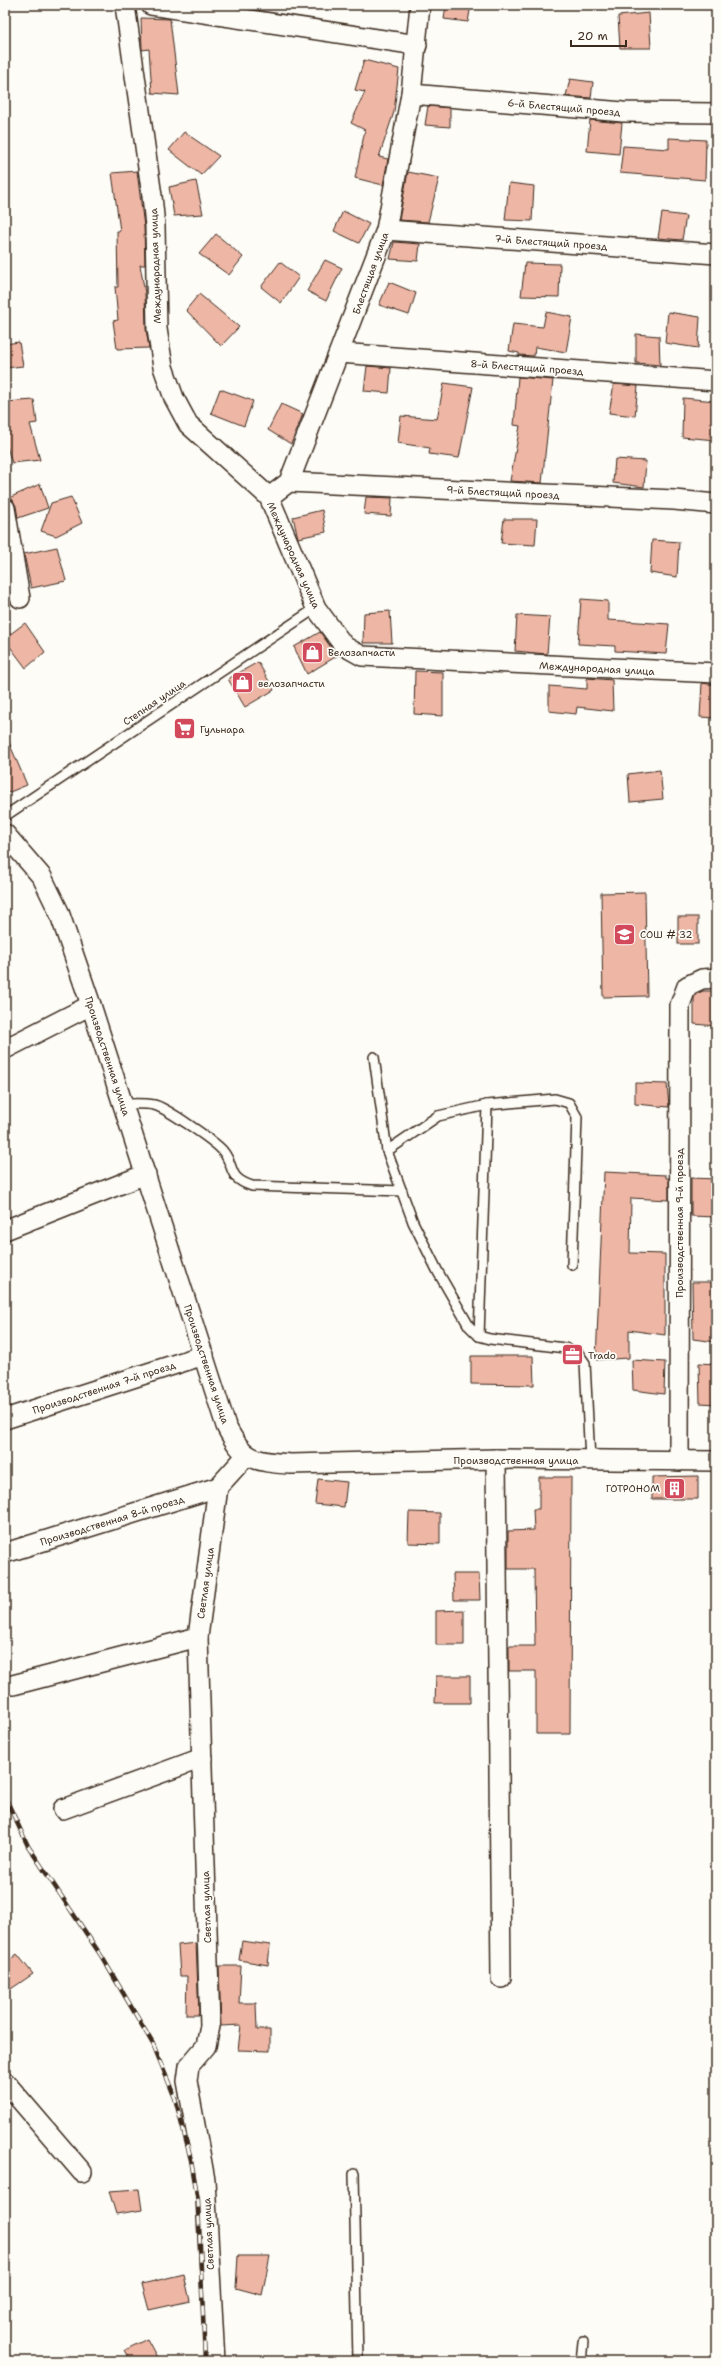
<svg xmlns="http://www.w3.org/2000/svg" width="721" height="2366" viewBox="0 0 721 2366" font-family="'Shantell Sans',sans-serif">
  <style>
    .building { fill: #eeb6a5; stroke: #3b2a1e }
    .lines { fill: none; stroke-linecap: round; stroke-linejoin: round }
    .lane-casing { stroke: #3b2a1e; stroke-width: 12 }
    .street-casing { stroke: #3b2a1e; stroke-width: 22 }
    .lane { stroke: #fdfcf7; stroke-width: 9 }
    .street { stroke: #fdfcf7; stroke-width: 19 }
    .rail-casing { stroke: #3b2a1e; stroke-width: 4.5 }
    .rail { stroke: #fdfcf7; stroke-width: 3; stroke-dasharray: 9; stroke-linecap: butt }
    .labels { text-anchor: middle; stroke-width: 3.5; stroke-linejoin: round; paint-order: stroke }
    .street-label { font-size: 10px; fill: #3b2a1e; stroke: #fdfcf7 }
    .poi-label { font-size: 10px; fill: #3b2a1e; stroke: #fdfcf7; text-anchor: start }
  </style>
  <rect width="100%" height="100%" fill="#fdfcf7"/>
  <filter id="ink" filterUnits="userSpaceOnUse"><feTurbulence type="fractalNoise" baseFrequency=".025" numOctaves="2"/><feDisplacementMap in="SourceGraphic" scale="8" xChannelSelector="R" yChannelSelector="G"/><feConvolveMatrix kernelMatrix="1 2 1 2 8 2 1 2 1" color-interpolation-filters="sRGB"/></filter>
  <g filter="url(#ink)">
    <g class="building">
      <path d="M446,5H471L468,22L444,19Z"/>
      <path d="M649,13L651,48H620L618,16Z"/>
      <path d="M141,18L170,19L179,95L152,93L149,49L142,50Z"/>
      <path d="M364,60L399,69L394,112L379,157L388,159L383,185L355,178L365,130L351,123L365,92L355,90Z"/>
      <path d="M570,79L593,82L591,98L566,96Z"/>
      <path d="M428,106L450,108V127L425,125Z"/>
      <path d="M590,120L622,123L619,154L587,151Z"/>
      <path d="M184,132L219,156L201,175L169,150Z"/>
      <path d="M669,138L706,140L705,180L620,173L623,146L669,149Z"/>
      <path d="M137,171L144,227L145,265H140L145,293L146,329L149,348L117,349L113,321L118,320L115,287H118L117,231H120L112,173Z"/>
      <path d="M408,172L439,178L428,222L399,220Z"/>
      <path d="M196,181L203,214L174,216L169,187Z"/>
      <path d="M509,183L534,186L532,221L505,220Z"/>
      <path d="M343,211L369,224L359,243L334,231Z"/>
      <path d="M662,213L686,216L682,240L658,238Z"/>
      <path d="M216,234L243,257L229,275L199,254Z"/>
      <path d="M394,242L420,244L418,261L390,259Z"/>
      <path d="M325,260L342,268L326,301L307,291Z"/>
      <path d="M280,262L299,277L281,303L261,287Z"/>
      <path d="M525,263L560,264L559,297L521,296Z"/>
      <path d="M389,282L416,293L409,315L379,305Z"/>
      <path d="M199,294L239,327L221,346L186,310Z"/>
      <path d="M546,312L572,317L566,352L535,347L534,356L519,355V353L509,351L513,324L543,327Z"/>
      <path d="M668,312L700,317L698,348L665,343Z"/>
      <path d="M636,334L659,336L660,365L636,363Z"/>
      <path d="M19,342L23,366L5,368V344Z"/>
      <path d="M367,366L391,368L389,393L364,391Z"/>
      <path d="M518,377L553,380L542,483L510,481L520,426L514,425Z"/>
      <path d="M444,383L473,387L459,458L429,454L430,448L398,443L401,416L437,419Z"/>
      <path d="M614,384L638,386L635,416L609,413Z"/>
      <path d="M220,389L253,401L244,426L211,413Z"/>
      <path d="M683,398L716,401V440L682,437Z"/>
      <path d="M34,400L37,423L30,424L40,460L12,463L5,441V402Z"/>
      <path d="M281,404L303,414L291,444L268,430Z"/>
      <path d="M615,459L646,461L644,487L613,483Z"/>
      <path d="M40,484L48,508L18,518L16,506L11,497Z"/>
      <path d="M71,497L82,523L56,536L41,531L51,503Z"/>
      <path d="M366,497L392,498L391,516L364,514Z"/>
      <path d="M322,510L326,532L298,538L293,517Z"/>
      <path d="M504,519H537L535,545L501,543Z"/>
      <path d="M652,540L679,542L677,577L650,573Z"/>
      <path d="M57,547L66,581L31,588L24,554Z"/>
      <path d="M581,599L608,601V620L669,624L666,654L615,651V646L578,644Z"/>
      <path d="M390,611L392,643H363L364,613Z"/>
      <path d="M517,615L550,617L547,654L515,651Z"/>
      <path d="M25,623L45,652L26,668L5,640V638Z"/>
      <path d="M320,632L337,656L307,674L294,647Z"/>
      <path d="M258,662L274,690L245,707L228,679Z"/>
      <path d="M415,671L443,672V716L414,714Z"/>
      <path d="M587,678L612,680L613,711L577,707L576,714L549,711V686L587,689Z"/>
      <path d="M702,683L716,685V718L700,717Z"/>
      <path d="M5,733L27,785L5,794Z"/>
      <path d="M660,770L663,799L630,802L628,774Z"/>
      <path d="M645,892L647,996L603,997L601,893Z"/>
      <rect x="678" y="917" width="20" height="27"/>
      <path d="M703,991H716V1026L694,1024V998L696,994Z"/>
      <path d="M635,1083L667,1084L669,1107L635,1104Z"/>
      <path d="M604,1172L666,1175V1178H669V1200L631,1198L630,1253L665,1254V1335L629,1330V1358L596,1360Z"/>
      <path d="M691,1178L716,1179V1217L691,1216Z"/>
      <path d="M692,1282H716V1342L693,1339Z"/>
      <path d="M471,1356H533L534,1385L471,1384Z"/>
      <path d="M632,1360L665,1362L664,1394L633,1390Z"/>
      <path d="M699,1363L716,1364V1404L700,1403Z"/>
      <path d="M698,1476V1499H652V1477Z"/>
      <path d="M539,1477H571L570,1734H536V1671H509V1646H535L534,1569H508V1531L534,1530L533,1509H539Z"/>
      <path d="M318,1479L347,1482L344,1507L315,1504Z"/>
      <path d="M409,1512L440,1513V1544L408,1543Z"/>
      <path d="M453,1574H479L480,1600H454Z"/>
      <path d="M464,1610V1645H436V1611Z"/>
      <path d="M436,1676H470V1703H435Z"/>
      <path d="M242,1941L270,1945L268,1965L239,1960Z"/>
      <path d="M196,1943L199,2015H186L187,1976H180L178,1945Z"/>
      <path d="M17,1954L33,1974L5,1993V1964Z"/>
      <path d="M219,1966H241L239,2003H256L257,2030H270V2051L238,2050L241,2025L221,2026Z"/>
      <path d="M139,2189L142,2210L116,2214L109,2191Z"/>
      <path d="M238,2256H270L262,2295L236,2288Z"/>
      <path d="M184,2274L190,2301L149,2310L142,2284Z"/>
      <path d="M147,2339L159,2361H131L125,2350Z"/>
    </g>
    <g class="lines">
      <defs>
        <g id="lane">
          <path d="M5,816L316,608"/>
          <path d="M374,1057L387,1151L413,1222L438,1272L469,1326L479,1336L490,1339L565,1348L578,1353L585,1363L590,1460"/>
          <path d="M123,1104C133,1104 144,1103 154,1105C165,1107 214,1141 222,1150C236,1166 226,1178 252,1186L402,1191"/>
          <path d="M387,1151L438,1116L487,1105L555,1099L569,1103L577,1117L572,1265"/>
          <path d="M479,1336L487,1105"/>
          <path d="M354,2174L358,2361"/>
          <path d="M581,2361L583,2342"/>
        </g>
        <g id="street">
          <path d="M125,5L152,196L155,226L157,329L163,367L174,398L188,424L269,497L316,608L344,646L362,656L716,673"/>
          <path d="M151,5L417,45"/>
          <path d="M411,94L623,112L716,113"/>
          <path d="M386,230L716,254"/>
          <path d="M339,353L716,381"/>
          <path d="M289,482L674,500L716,504"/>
          <path d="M269,497L289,482L386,230L411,94L420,5"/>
          <path d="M5,508L20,598"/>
          <path d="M5,834L42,877L59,912L91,1005L226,1426C243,1460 254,1462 291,1464L496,1459L716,1461"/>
          <path d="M5,1049L91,1005"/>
          <path d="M5,1230L146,1174"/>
          <path d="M5,1419L204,1355"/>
          <path d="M496,1459L501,1978"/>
          <path d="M679,1461L680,1005L687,986L702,979L716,978"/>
          <path d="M5,1553L218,1487"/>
          <path d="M13,1685L198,1637"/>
          <path d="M63,1809L202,1758"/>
          <path d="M5,2082L82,2172"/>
          <path d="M215,2361L205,2180L187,2081L189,2066L206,2046L210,2026L198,1637L218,1487L246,1456"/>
        </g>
      </defs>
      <use href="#lane" class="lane-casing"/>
      <use href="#street" class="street-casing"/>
      <use href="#lane" class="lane"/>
      <use href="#street" class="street"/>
      <defs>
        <path id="rail" d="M5,1797L28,1846L102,1957L153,2044L175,2098L191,2160L198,2200L205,2361"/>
      </defs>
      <use href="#rail" class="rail-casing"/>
      <use href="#rail" class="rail"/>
    </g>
  </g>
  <defs>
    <symbol id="shop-square" viewBox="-11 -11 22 22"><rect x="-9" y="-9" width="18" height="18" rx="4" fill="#d1495b" stroke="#fdfcf7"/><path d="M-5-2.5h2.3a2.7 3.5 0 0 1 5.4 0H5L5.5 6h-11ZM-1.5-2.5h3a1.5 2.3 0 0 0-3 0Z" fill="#fff"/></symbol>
    <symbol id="supermarket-square" viewBox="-11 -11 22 22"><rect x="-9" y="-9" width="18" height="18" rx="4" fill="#d1495b" stroke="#fdfcf7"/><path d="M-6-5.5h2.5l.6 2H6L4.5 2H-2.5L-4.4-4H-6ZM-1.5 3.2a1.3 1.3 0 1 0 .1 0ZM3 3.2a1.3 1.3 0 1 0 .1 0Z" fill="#fff"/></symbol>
    <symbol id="school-square" viewBox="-11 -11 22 22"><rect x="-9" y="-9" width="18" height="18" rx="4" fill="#d1495b" stroke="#fdfcf7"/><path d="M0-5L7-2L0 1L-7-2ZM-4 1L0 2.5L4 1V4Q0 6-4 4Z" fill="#fff"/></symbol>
    <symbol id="office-square" viewBox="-11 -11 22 22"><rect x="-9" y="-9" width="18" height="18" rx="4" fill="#d1495b" stroke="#fdfcf7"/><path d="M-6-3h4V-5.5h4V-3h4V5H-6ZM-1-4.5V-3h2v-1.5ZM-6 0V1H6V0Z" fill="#fff"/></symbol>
    <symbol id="building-square" viewBox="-11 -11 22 22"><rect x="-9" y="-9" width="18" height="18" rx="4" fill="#d1495b" stroke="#fdfcf7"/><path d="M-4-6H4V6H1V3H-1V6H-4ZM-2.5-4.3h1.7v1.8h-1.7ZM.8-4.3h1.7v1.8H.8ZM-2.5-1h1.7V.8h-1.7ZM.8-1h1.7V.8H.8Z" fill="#fff"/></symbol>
  </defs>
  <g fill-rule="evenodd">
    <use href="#shop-square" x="300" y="640" width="25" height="25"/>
    <use href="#shop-square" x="230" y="670" width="25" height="25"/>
    <use href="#supermarket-square" x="172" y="716" width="25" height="25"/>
    <use href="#school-square" x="612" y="922" width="25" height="25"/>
    <use href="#office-square" x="560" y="1342" width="25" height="25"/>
    <use href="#building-square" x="662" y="1476" width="25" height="25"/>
  </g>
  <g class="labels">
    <g class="street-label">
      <text transform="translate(564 107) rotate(5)" y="4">6-й Блестящий проезд</text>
      <text transform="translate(551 242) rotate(4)" y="4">7-й Блестящий проезд</text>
      <text transform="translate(155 266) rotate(-92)" y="4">Международная улица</text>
      <text transform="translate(370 273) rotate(-70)" y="4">Блестящая улица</text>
      <text transform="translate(527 367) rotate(4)" y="4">8-й Блестящий проезд</text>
      <text transform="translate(503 492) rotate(3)" y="4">9-й Блестящий проезд</text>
      <text transform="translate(294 555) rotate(66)" y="4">Международная улица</text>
      <text transform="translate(597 668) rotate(3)" y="4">Международная улица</text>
      <text transform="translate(154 702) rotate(-34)" y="4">Степная улица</text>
      <text transform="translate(108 1056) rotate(72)" y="4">Производственная улица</text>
      <text transform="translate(679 1223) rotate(-90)" y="4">Производственная 9-й проезд</text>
      <text transform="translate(207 1364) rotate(72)" y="4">Производственная улица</text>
      <text transform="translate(104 1387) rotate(-18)" y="4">Производственная 7-й проезд</text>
      <text x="516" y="1464">Производственная улица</text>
      <text transform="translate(112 1520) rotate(-17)" y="4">Производственная 8-й проезд</text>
      <text transform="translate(205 1583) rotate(-82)" y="4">Светлая улица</text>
      <text transform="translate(206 1907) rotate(-92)" y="4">Светлая улица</text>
      <text transform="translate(208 2234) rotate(-93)" y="4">Светлая улица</text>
    </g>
    <g class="poi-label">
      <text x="328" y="656">Велозапчасти</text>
      <text x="258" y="687">велозапчасти</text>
      <text x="200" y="733">Гульнара</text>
      <text x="640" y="938">СОШ # 32</text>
      <text x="588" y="1359">Trado</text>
      <text x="660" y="1492" text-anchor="end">ГОТРОНОМ</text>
    </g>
  </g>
  <rect width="721" height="2366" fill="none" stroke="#fdfcf7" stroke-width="20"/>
  <rect x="10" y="10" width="701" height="2346" fill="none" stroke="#3b2a1e" stroke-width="1.5" filter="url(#ink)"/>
  <path d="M571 40v6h55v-6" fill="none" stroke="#3b2a1e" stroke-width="2"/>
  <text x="577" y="40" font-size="12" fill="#3b2a1e" stroke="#fdfcf7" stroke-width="3" paint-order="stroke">20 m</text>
</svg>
